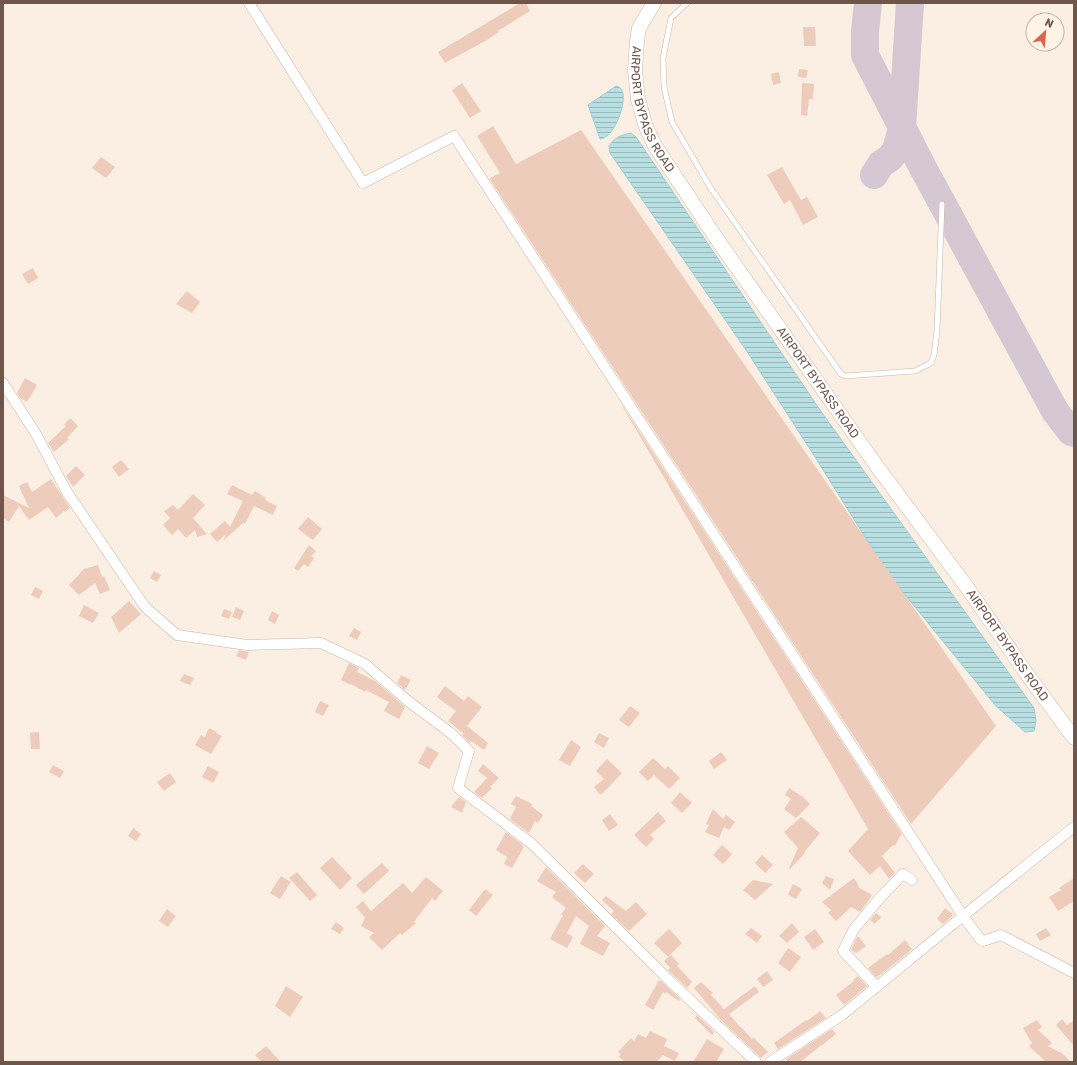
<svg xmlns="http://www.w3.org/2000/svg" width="1077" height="1065" viewBox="0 0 1077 1065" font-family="Rubik,sans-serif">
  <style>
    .water { fill: url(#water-rules); stroke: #9fcfd3 }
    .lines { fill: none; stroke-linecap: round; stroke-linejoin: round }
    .taxiway { stroke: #d6c8d2; stroke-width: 28 }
    .building { fill: #ecb }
    .lane-casing { stroke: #cab6a9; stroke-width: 6 }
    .street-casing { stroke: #cab6a9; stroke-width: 11 }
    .secondary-casing { stroke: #cfb7aa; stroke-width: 15 }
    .lane { stroke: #fff; stroke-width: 5 }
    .street { stroke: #fff; stroke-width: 10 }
    .secondary { stroke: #fff; stroke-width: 14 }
    .labels { text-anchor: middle; stroke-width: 3; stroke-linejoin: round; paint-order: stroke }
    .street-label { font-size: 12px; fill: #70554a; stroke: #fef3e7 }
  </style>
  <defs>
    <pattern id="water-rules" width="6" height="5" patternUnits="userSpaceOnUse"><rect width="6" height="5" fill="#b8dfe2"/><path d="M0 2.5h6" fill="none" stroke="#9ab8b9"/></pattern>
  </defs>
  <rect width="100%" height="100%" fill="#faefe2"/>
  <g class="water">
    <path d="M616,86C632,89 618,125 610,133C607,137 604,138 600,139L588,105Z"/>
    <path d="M631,133L636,137L820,410L1034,708L1036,721L1034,731L1025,732L995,705L888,574L815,457L748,353L610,153L609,146C615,137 621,135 631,133Z"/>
  </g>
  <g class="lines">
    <g class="taxiway">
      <path d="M868,3L865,31V55L923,168L1055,411L1071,432L1074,433"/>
      <path d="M874,175L881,164L890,158L896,150L902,128L910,3"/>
    </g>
  </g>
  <g class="building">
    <path d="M520,3H526L530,11L498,31L499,32L487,40L445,63L438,52Z"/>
    <path d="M803,27H815L816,46H804Z"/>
    <path d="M799,69L808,70L806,78L798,77Z"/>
    <path d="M779,72L781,83L773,85L771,74Z"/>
    <path d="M462,83L481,111L470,118L452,90Z"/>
    <path d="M802,83L814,84L813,99H809L807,116L801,115Z"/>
    <path d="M493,126L516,164L581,130L996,726L911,824L491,181L490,178L500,173L477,136Z"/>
    <path d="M101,157L115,167L106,178L92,168Z"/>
    <path d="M782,167L801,200L807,197L818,217L803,225L790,200L784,204L767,175Z"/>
    <path d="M33,268L38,278L28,284L22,274Z"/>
    <path d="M187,291L200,302L192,313L176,304Z"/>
    <path d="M25,378L37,385L27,402L20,398L17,393Z"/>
    <path d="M620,402L902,834L899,838L895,846L893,845L882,856L895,873L889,879L880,866L870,875L848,851L868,829Z"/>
    <path d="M70,418L78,426L67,438L69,439L54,452L48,443L66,426L64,425Z"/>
    <path d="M121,460L129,469L119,477L112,467Z"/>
    <path d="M76,466L85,475L73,487L66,476Z"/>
    <path d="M51,479L70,508L65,512L64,511L56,518L48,507L29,520L19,506L9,522L3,518V495L29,508L19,486L27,482L32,492Z"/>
    <path d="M232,485L252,495L255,491L266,498L265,500L277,506L273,515L254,506L245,524L243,523L223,541L226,534L217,542L210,534L225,521L230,527L243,501L227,494Z"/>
    <path d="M193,494L205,505L193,518L207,534L197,537L195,530L186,538L178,529L172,535L163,525L170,518L164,511L173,505L178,510Z"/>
    <path d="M308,517L322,529L313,540L298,529Z"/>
    <path d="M309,545L316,551L311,556L314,558L308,567L304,564L298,571L294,568Z"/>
    <path d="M98,565L102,577L104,576L110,590L100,594L95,583L79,595L69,585L84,569Z"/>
    <path d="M154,571L161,575L157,582L150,578Z"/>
    <path d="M35,587L43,591L39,599L31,595Z"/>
    <path d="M129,601L141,614L119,633L111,617Z"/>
    <path d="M84,605L99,613L93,623L79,616Z"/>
    <path d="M236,607L244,611L240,620L232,617Z"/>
    <path d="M224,609L232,612L229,619L221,616Z"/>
    <path d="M272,611L279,615L275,624L268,620Z"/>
    <path d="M354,628L361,632L357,640L349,636Z"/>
    <path d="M239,650L249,652L246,660L236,656Z"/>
    <path d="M349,663L359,668L357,672L375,681L405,707L399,719L384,711L389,702L366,690L365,692L351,684V685L341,680Z"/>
    <path d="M184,674L194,678L190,685L180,681Z"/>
    <path d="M401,675L411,680L405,690L397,683Z"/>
    <path d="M445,686L464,701L468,696L482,707L467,726L488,743L484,750L471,741L470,743L462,735L464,734L448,721L456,711L437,697Z"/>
    <path d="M320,701L329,705L323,716L315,712Z"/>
    <path d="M630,706L640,713L629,727L619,720Z"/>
    <path d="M209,728L217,732L216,733L222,736L211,754L195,745L201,735L205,737Z"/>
    <path d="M39,732L40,749H31L30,733Z"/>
    <path d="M599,733L609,738L604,748L594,742Z"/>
    <path d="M571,740L581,747L570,766L559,760Z"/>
    <path d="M427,746L439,753L429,769L418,763Z"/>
    <path d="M721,752L727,760L714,769L709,761Z"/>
    <path d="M653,758L665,769L668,766L680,778L669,789L654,775L648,781L639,772Z"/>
    <path d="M607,759L622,773L607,789L600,795L594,787L604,779L596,771Z"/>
    <path d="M483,764L499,778L490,787L492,788L482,798L474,792L487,778L478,771Z"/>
    <path d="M53,765L64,771L60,778L49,772Z"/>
    <path d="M208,766L219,772L213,783L202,777Z"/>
    <path d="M170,773L176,782L164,791L157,782Z"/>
    <path d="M789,788L803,797L810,804L796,818L784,809L791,799L785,795Z"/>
    <path d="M680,792L692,803L682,813L671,803Z"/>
    <path d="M516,796L532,804L531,806L543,815L538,823L535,821L529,833L510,819L516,807L511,804Z"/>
    <path d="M459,797L466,802L462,813L451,807Z"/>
    <path d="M713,809L723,819L726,815L735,822L729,830L724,827L719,838L705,832L709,825L706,824Z"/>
    <path d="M658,812L666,821L650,835L654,839L646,847L634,835Z"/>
    <path d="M610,814L618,825L609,831L602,820Z"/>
    <path d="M801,817L820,833L806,850L804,854L790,869L789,868L798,848L784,832Z"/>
    <path d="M133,828L141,834L136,841L128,836Z"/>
    <path d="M506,832L523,845L522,846L524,847L512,868L504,864L507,857L496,850Z"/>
    <path d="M722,845L732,854L723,864L713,855Z"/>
    <path d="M762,855L773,865L765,873L755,863Z"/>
    <path d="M332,857L352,878L340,890L320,868Z"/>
    <path d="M382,863L389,871L364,894L356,885Z"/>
    <path d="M583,864L594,874L585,883L574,873Z"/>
    <path d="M546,867L605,926L597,936L610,943L603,956L580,944L589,926L576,916L567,933L573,937L567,948L550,939L563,915L561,914L566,908L552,897L556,892L537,881Z"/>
    <path d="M297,872L317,895L310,901L289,878Z"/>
    <path d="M281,876L291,882L280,899L270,893Z"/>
    <path d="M826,876L834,879L830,890L822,883Z"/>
    <path d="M426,877L443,891L435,901L432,898L414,922L416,923L402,935L400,933L382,950L369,937L374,933L361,926L365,918L356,907L363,901L371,911L403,883L412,893Z"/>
    <path d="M854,878L859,886L858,887L872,895L866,904L860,912L851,907L836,921L828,913L831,910L822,902Z"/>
    <path d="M1074,878V901L1058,911L1049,897L1061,890L1059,888Z"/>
    <path d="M753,880L773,884L755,900L743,890Z"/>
    <path d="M793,884L802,889L796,899L788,895Z"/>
    <path d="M485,889L493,895L476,916L469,910Z"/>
    <path d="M606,896L626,911L636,902L647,914L629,931L611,914L614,911L602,900Z"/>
    <path d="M945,908L953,914L950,918L943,924L937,919Z"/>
    <path d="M167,909L176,916L168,927L159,921Z"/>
    <path d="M876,913L881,917L879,920H878L875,924L870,920Z"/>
    <path d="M336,922L344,928L340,934L331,929Z"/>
    <path d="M792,923L799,932L787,943L779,936Z"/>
    <path d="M751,928L762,936L757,943L745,934Z"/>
    <path d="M1046,928L1051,935L1040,941L1036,934Z"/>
    <path d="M669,929L682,943L668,957L654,943Z"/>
    <path d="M815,929L824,942L813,950L804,937Z"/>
    <path d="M857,937H859L866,946L856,953L851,950Z"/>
    <path d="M905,940L912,949L883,973L876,977L868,968L887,954L888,955Z"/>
    <path d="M788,948L801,957L790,972L778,963Z"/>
    <path d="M671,955L679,964L677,966L692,982L687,988L668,970L670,968L664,961Z"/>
    <path d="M767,971L773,980L763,987L757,979Z"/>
    <path d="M858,976L867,986L844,1005L836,995L854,981L853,980Z"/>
    <path d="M659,980L661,981L680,999L679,1001L666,992L665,994L663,992L653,1010L645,1005Z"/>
    <path d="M701,982L713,993L711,995L724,1009L755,986L759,992L729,1014L740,1027H741L752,1039L753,1037L768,1052L761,1058L721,1020L694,988Z"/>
    <path d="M286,986L303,997L290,1017L275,1006Z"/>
    <path d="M820,1011L826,1018L778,1049L774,1043L806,1020L807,1021Z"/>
    <path d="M697,1015L714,1032L712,1035L695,1018Z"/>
    <path d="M1062,1019L1067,1025L1074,1020V1046L1056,1025Z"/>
    <path d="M1037,1020L1042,1027L1038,1030L1052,1043L1048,1046L1063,1054L1071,1062H1046L1029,1046L1032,1043L1023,1028Z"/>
    <path d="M832,1029L836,1034L800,1062H788L786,1059Z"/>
    <path d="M650,1031L667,1039L664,1046L679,1053L675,1061L663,1055L656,1062H625L619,1057L621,1054L618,1052L631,1038L634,1041L638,1034L646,1038Z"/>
    <path d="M707,1039L724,1049L716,1062H693Z"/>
    <path d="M266,1046L281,1062H262L255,1055Z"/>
  </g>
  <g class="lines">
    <defs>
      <path id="lane" d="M687,3L671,18L663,58L664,87L672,122L710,187L841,374L845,376L915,371L931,363L934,355L937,330L942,204"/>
      <g id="street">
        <path d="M249,3L363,183L454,136L963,916L980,939L983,941L1001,935L1074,973"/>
        <path d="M3,383L36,434L67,492L145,607L177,635L247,645L321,643L365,664L408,701L452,734L469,751L458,788L531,843L671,982L756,1062"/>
        <path d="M877,987L843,951L854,929L879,899L903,874L912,880"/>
        <path d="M770,1062L842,1015L963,916L1074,827"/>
      </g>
      <g id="secondary">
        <path id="s1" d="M654,3L639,28L637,41L635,70L638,99L646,127L655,146L721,245L876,465L969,590L1029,677L1074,738"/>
      </g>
    </defs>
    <use href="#lane" class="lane-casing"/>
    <use href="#street" class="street-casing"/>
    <use href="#secondary" class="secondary-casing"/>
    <use href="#lane" class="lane"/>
    <use href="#street" class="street"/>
    <use href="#secondary" class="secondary"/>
  </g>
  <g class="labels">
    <g class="street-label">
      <text dy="4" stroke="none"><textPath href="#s1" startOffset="114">AIRPORT BYPASS ROAD</textPath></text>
      <text dy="4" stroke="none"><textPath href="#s1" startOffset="438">AIRPORT BYPASS ROAD</textPath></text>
      <text dy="4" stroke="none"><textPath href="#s1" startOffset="762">AIRPORT BYPASS ROAD</textPath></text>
    </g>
  </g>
  <rect width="1077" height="1065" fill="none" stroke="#70554a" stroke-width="8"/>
  <g transform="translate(1045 32) rotate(26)"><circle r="19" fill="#fef3e7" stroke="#c5b4a8"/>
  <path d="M0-3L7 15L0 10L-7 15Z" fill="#dc644f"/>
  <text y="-6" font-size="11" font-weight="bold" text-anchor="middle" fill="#70554a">N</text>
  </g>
</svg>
